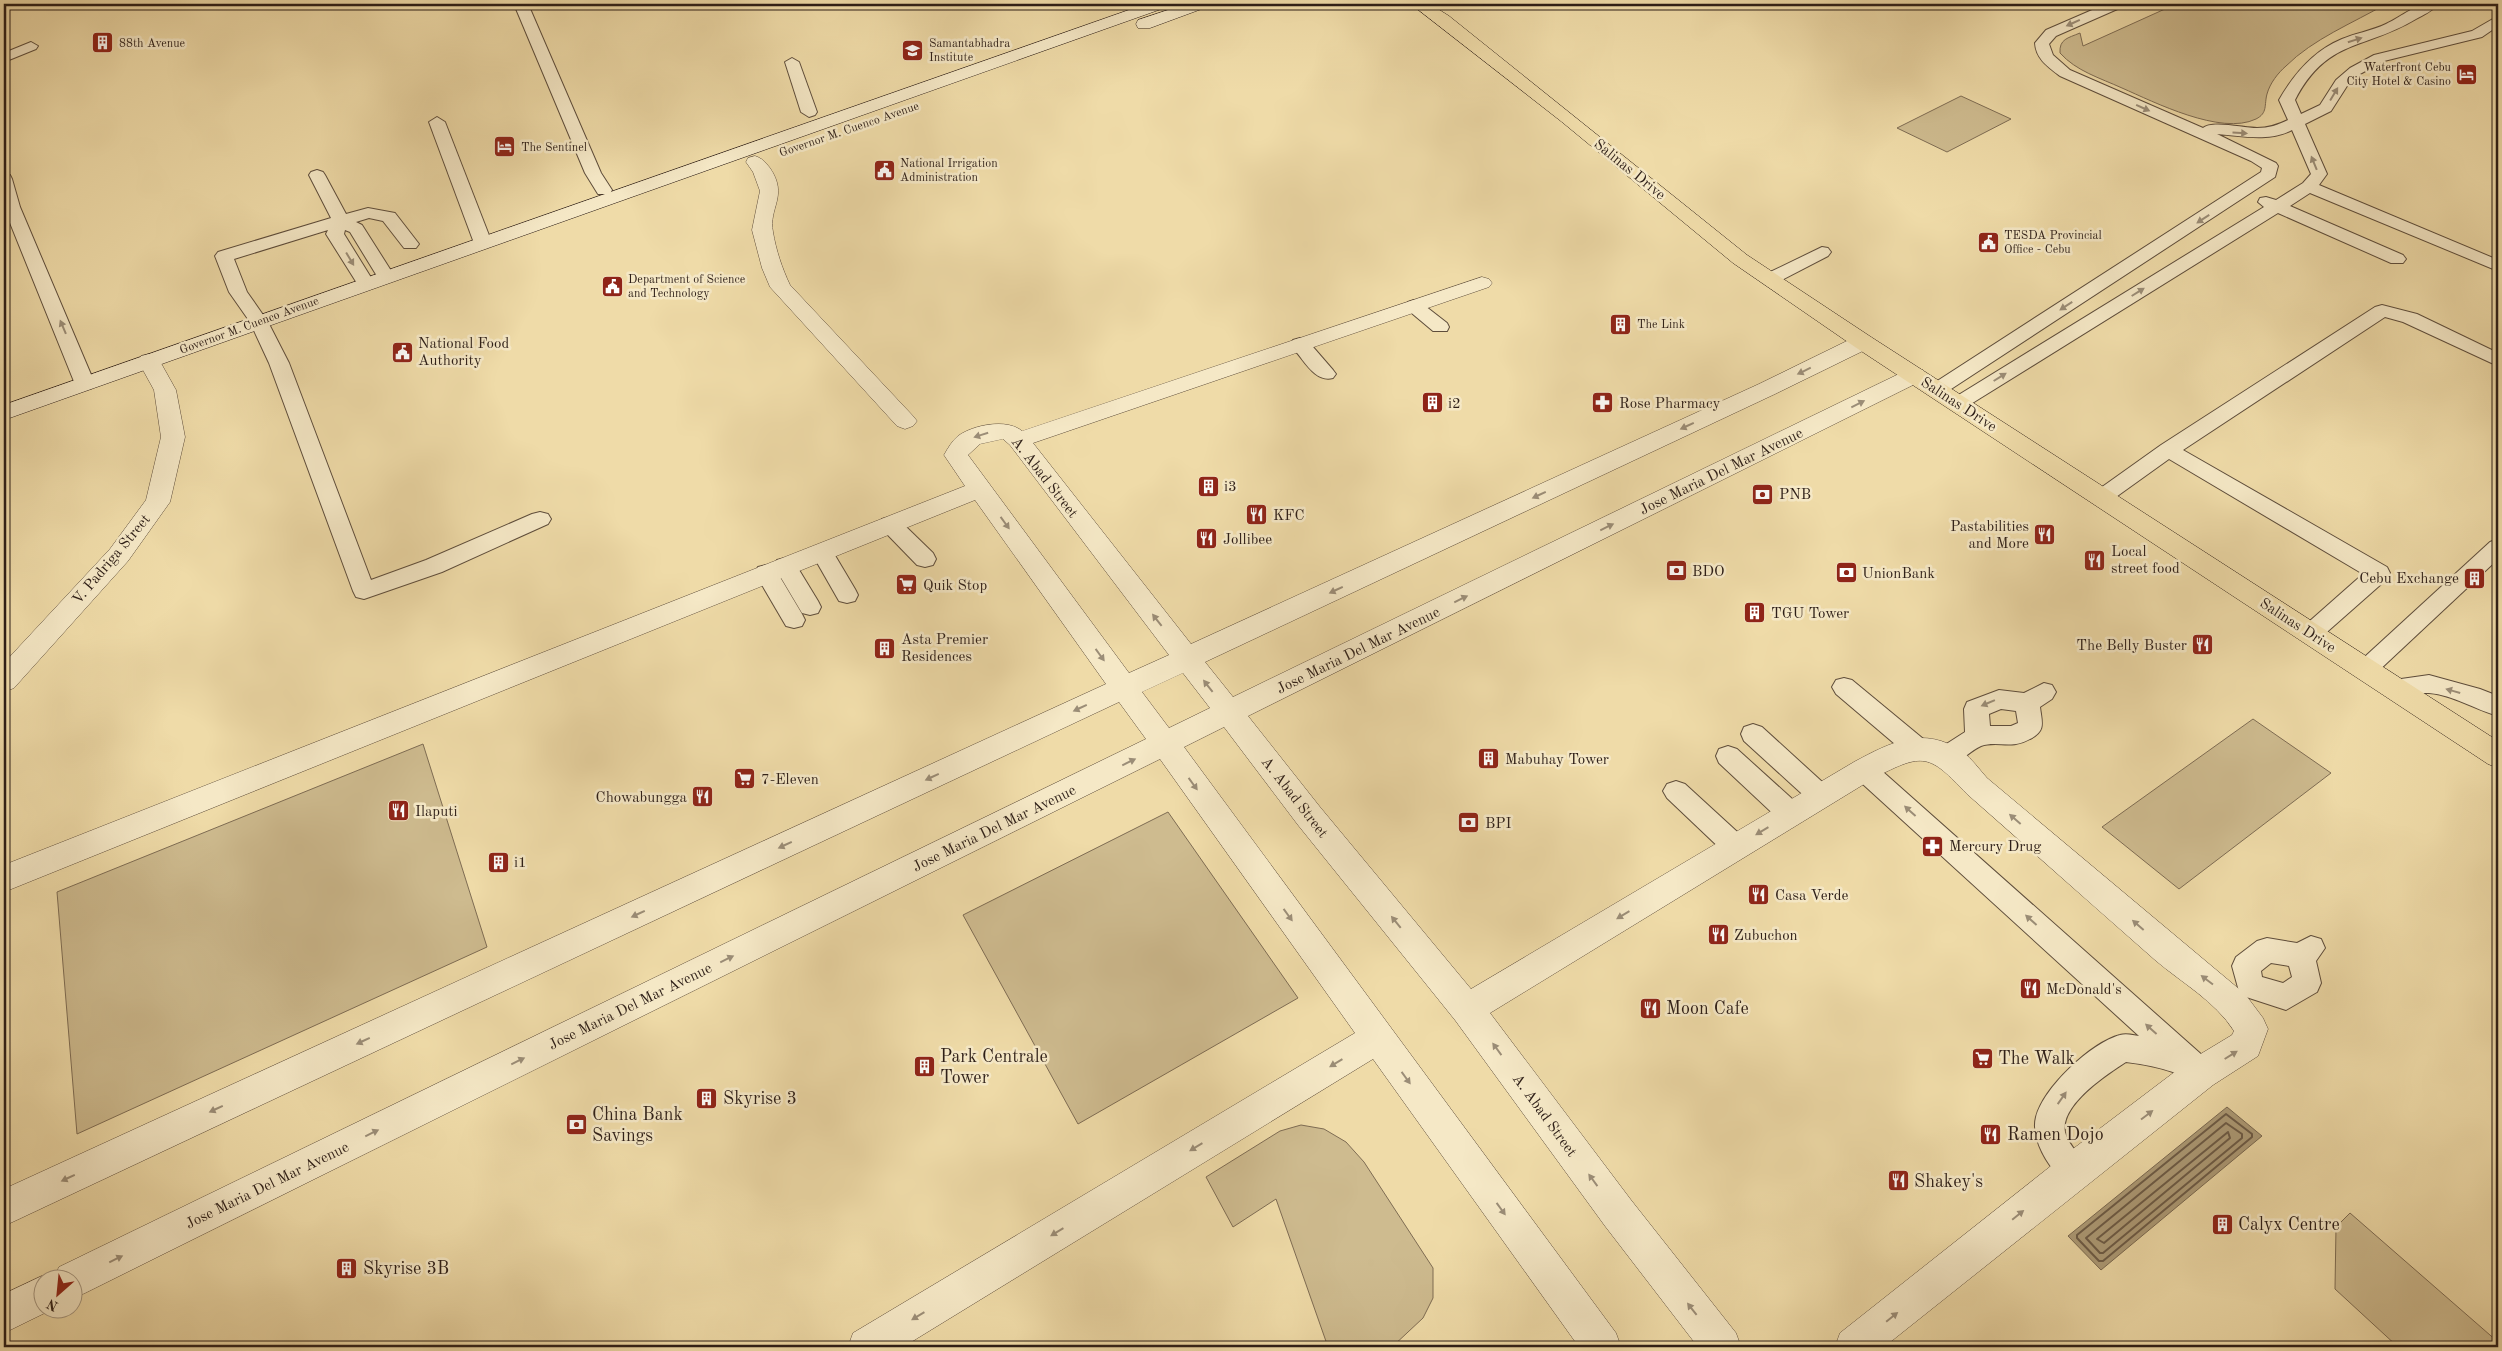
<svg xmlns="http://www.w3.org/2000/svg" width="2502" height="1351" viewBox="0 0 2502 1351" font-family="'Old Standard TT',serif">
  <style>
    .green { fill: #cebb8f; stroke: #7e6c53 }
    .water { fill: #ad9b77; stroke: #7a6951 }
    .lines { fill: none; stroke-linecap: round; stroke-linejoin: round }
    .shore { stroke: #6d5c47; stroke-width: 2 }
    .lane-casing { stroke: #5e4d3b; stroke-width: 2 }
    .street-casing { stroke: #5e4d3b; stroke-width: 1 }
    .secondary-casing { stroke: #2d1e17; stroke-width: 1 }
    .primary-casing { stroke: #2d1e17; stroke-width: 1 }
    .lane { fill: #f5e8c6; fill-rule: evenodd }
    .street { fill: #f5e8c6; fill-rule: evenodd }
    .secondary { fill: #f5e8c6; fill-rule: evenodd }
    .primary { fill: #efdba8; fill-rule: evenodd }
    .oneway { fill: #9b8d77 }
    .labels { text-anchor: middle; stroke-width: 5; stroke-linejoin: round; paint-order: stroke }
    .far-poi-label { font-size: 12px; fill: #2d1e17; stroke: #f5e8c6; text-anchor: start }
    .far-street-label { font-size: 12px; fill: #2d1e17; stroke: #f5e8c6 }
    .street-label { font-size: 15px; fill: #2d1e17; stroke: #f5e8c6 }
    .poi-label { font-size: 15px; fill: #2d1e17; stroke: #f5e8c6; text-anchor: start }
    .near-poi-label { font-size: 18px; fill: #2d1e17; stroke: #f5e8c6; text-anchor: start }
  </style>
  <rect width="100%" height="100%" fill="#efdba8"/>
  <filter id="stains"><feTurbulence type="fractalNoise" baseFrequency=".004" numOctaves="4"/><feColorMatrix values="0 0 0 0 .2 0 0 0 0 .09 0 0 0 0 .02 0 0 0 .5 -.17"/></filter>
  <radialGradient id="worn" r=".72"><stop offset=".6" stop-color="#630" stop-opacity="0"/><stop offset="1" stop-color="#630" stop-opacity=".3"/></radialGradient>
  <g class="green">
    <path d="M2176,4H2386C2353,23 2313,39 2286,66C2278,73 2270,83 2267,94C2264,105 2268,113 2256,119C2221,136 2154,102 2122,88C2100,78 2076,71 2060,53C2059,39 2068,38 2080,33L2083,46Z"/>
    <path d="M1961,96L2011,119L1947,152L1897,128Z"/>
    <path d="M2253,719L2331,773L2179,889L2102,827Z"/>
    <path d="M423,744L487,947L77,1134L57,892Z"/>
    <path d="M1168,812L1298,998L1078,1124L963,915Z"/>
    <path d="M1301,1125L1324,1129L1346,1142L1364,1162L1433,1268V1298L1423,1318L1392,1347H1328L1276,1199L1233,1227L1206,1177L1280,1131Z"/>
    <path d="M2350,1213L2498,1342V1347H2398L2335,1289L2336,1227Z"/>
  </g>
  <path class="water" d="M2227,1107L2262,1136L2101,1270L2068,1236Z"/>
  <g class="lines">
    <g class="shore">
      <path d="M2226,1114L2252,1134V1137L2103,1261H2099L2077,1238V1235Z"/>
      <path d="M2226,1123L2242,1134V1138L2103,1253H2100L2086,1238Z"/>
      <path d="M2228,1132L2230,1138L2104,1243L2097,1239Z"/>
    </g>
    <defs>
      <g id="lane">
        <path d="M514,4H528L601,173L612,190L610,194H598L585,173Z"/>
        <path d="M2106,4H2124L2122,7L2056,36L2049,44L2053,55L2070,70L2203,128C2211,120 2245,128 2257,128C2269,128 2278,125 2288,120L2279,100C2294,74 2313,51 2342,39C2356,33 2371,31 2386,24C2405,15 2416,2 2438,4C2433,11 2423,15 2416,19C2365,50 2327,38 2295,100L2301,114L2320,105L2336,80L2350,68L2374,55L2472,31L2498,16V26L2482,37L2384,61L2360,74L2347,86L2331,111L2305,124L2327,174L2319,185L2498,260V271L2310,193L2290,206L2403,255L2406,259L2403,263H2391L2278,213L1966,407L1959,409L1952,407L1949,403L1952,399L2264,207L2258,202L2260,198L2266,197L2276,200L2303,183L2311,174L2292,130C2269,142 2242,136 2217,134L2276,163L2278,166L2275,177L1945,393L1938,395L1931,393L1928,389L1931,385L2261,172L2262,168L2251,161L2060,76C2048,67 2036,59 2035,43L2046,30Z"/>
        <path d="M31,42L38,46L36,49L4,62V53Z"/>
        <path d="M792,58L799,62L817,112L815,115L809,117L801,112L785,62Z"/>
        <path d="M437,117L445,122L492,243L489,247H477L474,243L429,122Z"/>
        <path d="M317,170L323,172L325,175L346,214L368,208L395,213L419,244L416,248H404L383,221L369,218L356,222L362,225L395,277L392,281H380L350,232L345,230L344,234L375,284L372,288H360L326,234L328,230L234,259L247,292L268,322L289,363L371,580L426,560L532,514L540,512L548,514L551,519L548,524L442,572L364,599L356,597L353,591L269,363L250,322L229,292L215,256L218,252L331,218L309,175L311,172Z"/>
        <path d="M4,174L10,175L12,179L20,207L95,384L92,388L85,390L78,388L75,384L4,208Z"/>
        <path d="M1822,247L1828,248L1831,252L1828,256L1776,283H1764L1761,279L1764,275Z"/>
        <path d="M1414,300L1420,302L1447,323L1449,327L1447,331H1433L1408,310L1405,306L1408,302Z"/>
        <path d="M2382,305L2417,314L2498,353V366L2403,322L2385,317L2183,450L2387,567L2390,573L2387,579L2319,639L2311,642L2303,639L2299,633L2303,627L2363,574L2169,459L2109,502L2102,504L2095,502L2091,497L2095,492L2161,445L2375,307Z"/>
        <path d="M1300,338L1307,340L1333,370L1336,374L1333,378C1315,383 1304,360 1293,348L1291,344L1293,340Z"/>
        <path d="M890,517L898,519L933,553L936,559L933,565L925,567L917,565L882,529L879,524L882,519Z"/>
        <path d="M2498,539V559L2374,675L2366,678L2358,675L2354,669L2358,663L2490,542Z"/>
        <path d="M822,544L830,547L855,589L858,595L855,601L847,603L839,601L811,552L814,547Z"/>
        <path d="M785,558L793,560L818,601L821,607L818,613L810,615L802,613L774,566L777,560Z"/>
        <path d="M766,565L774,567L802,614L805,620L802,626L794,628L786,626L755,573L758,567Z"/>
        <path d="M2429,675L2480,689L2498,696V716C2476,710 2453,695 2429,693C2414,692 2401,699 2387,695L2383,688L2387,681Z"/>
        <path d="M1844,678L1852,680L1927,742L1930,749L1927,756L1918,759L1909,756L1836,694L1832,687L1836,680Z"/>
        <path d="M2044,683L2052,685L2056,692L2052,699L2040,707C2042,723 2046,731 2030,739C2011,750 1997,740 1981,746C1965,753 1956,771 1937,764L1934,757L1937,750L1965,732L1964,709L1967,702L1999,690L2024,693ZM2001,709L2016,711L2018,723L2011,726H1990L1989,714Z"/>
        <path d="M1753,724L1762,727L1830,789L1834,796L1830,803L1821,806L1812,803L1744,741L1741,734L1744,727Z"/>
        <path d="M1728,746L1737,749L1800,806L1804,814L1800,822L1791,825L1782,822L1719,763L1716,756L1719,749Z"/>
        <path d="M1864,760L1873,763L2211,1063L2216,1073L2211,1083L2201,1087C2194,1084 2190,1080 2184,1077C2170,1069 2142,1064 2126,1062C2106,1075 2060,1105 2065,1132C2068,1146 2084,1158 2089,1171L2085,1182L2074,1186C2062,1182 2056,1174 2049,1164C2040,1151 2032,1132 2036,1117C2044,1087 2091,1043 2120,1035C2126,1033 2133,1035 2139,1036L1855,777L1851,770L1855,763Z"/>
        <path d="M1676,781L1685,784L1745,839L1749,847L1745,855L1736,858L1727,855L1667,798L1663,791L1667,784Z"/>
        <path d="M2311,936L2321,939L2325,948L2316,961L2321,983L2317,992L2286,1010L2240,995L2232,966L2236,957L2257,941L2267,938L2297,943ZM2271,963L2289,966L2292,977L2283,983L2262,977L2261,971Z"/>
      </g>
      <g id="street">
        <path d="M755,156C762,158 765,162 770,168C789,196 768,208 773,232C776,250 782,268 790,285L913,416L917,421L913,426L905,429L897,426L770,287L762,268L752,230L760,191L753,172L746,162L748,158Z"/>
        <path d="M1482,277L1489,279L1492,283L1489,287L1033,443L1191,644L1759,384L1855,337L1863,335L1871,337L1874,342L1871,347L1775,394L1205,662L1233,697L1907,370L1915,368L1923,370L1926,375L1923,380L1248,716L1320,807L1471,989L1854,762C1891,742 1924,725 1963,752C1972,759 1979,769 1987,778L2245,994L2263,1018L2268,1029L2258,1056L2213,1085L1884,1347H1835L1840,1333L2061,1158L2189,1061L2232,1035L2234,1031C2215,1001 2182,983 2155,960C2092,905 2030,849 1967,794C1929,754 1924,752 1874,778L1490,1013L1631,1200L1736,1333L1741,1347H1698L1605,1226L1455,1020L1298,825L1224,727L1184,747L1616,1333L1621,1347H1579L1373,1059L903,1347H848L853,1333L1355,1033L1160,759L85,1293L72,1299V1278H54L59,1267L1146,739L1119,702L4,1226V1189L1106,684L975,500L4,892V865L965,486L944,455C948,448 952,441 958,436C973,425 1007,418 1022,431ZM1003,439L1010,445L1169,655L1129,673L968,455L980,444ZM1183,673L1210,708L1169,728L1142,692Z"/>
        <path d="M149,354L157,356L176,390L185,437L170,502L128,561L14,688L4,692V663L110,549L146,500L161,437L154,390L138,361L141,356Z"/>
        <path d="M42,1276L48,1278H42V1308H55L4,1333V1294Z"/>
      </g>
      <g id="secondary">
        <path d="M1146,4H1169L1167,7L4,420V405Z"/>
        <path d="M1186,4H1209L1207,7L1150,28H1138L1136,24L1138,20Z"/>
      </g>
      <path id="primary" d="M1411,4H1430L1449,16L1747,255L1871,337L2498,741V768L2488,764L1855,347L1733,263L1562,122Z"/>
    </defs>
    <use href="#lane" class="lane-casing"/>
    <use href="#street" class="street-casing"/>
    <use href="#secondary" class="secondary-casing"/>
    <use href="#primary" class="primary-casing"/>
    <use href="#lane" class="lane"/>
    <use href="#street" class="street"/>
    <use href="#secondary" class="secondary"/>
    <use href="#primary" class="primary"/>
  </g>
  <defs><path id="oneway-solid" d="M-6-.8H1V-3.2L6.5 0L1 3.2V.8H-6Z" transform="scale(1.25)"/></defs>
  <g class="oneway">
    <use href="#oneway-solid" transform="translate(2073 23) rotate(156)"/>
    <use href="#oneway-solid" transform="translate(2355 40) rotate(-18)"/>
    <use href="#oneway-solid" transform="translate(2334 94) rotate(-59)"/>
    <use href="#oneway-solid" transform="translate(2143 108) rotate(24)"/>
    <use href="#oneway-solid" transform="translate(2240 133) rotate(3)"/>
    <use href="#oneway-solid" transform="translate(2314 163) rotate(-112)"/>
    <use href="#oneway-solid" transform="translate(2203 219) rotate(147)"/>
    <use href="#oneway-solid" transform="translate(350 259) rotate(59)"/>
    <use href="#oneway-solid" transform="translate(2138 292) rotate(-32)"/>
    <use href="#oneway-solid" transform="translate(2066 306) rotate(147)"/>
    <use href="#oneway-solid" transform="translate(63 327) rotate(-113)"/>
    <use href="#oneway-solid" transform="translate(1804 371) rotate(154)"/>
    <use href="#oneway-solid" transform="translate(2000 377) rotate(-32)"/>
    <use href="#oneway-solid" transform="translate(1858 404) rotate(-27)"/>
    <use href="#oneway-solid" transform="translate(1687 426) rotate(155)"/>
    <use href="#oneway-solid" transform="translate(981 435) rotate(163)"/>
    <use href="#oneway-solid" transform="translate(1539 495) rotate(155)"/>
    <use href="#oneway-solid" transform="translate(1005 523) rotate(54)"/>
    <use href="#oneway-solid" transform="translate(1607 527) rotate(-26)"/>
    <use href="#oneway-solid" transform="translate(1336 590) rotate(155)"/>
    <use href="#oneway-solid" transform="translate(1461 599) rotate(-26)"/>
    <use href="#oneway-solid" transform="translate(1157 620) rotate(-128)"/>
    <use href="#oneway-solid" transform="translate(1100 655) rotate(54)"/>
    <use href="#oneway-solid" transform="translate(1208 686) rotate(-128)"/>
    <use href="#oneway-solid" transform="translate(2453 691) rotate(-164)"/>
    <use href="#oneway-solid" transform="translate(1988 703) rotate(157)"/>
    <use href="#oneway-solid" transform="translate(1080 708) rotate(155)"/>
    <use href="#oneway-solid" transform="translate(1129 762) rotate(-26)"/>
    <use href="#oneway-solid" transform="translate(932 777) rotate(155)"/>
    <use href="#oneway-solid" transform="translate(1193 784) rotate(54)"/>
    <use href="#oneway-solid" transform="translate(1910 811) rotate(-138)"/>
    <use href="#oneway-solid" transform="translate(2015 819) rotate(-139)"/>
    <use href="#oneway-solid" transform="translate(1762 831) rotate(149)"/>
    <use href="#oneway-solid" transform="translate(785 845) rotate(155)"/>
    <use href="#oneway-solid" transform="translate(638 914) rotate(155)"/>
    <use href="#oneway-solid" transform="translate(1288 915) rotate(54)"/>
    <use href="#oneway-solid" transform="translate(1623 915) rotate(149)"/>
    <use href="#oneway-solid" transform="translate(2031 920) rotate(-138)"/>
    <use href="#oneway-solid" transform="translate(1396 922) rotate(-129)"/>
    <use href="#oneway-solid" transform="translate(2138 925) rotate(-139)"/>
    <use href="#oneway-solid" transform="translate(727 959) rotate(-26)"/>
    <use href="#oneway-solid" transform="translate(2207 980) rotate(-143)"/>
    <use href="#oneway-solid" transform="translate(2151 1029) rotate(-138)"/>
    <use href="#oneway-solid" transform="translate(363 1041) rotate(155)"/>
    <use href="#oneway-solid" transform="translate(1497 1049) rotate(-126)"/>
    <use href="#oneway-solid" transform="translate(2231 1055) rotate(-32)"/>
    <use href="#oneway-solid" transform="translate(518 1061) rotate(-26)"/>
    <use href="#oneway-solid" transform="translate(1336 1063) rotate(149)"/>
    <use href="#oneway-solid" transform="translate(1406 1078) rotate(54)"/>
    <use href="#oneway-solid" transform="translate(2062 1098) rotate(-55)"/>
    <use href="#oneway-solid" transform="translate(216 1109) rotate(155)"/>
    <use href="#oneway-solid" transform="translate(2147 1115) rotate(-37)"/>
    <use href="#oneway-solid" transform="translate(372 1133) rotate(-26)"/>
    <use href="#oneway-solid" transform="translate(1196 1147) rotate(149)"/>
    <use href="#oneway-solid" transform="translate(68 1178) rotate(155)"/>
    <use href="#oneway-solid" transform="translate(1593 1180) rotate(-126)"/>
    <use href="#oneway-solid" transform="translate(1501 1209) rotate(54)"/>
    <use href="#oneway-solid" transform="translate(2018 1215) rotate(-39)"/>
    <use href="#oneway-solid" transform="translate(1057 1232) rotate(149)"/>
    <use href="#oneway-solid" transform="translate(116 1259) rotate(-26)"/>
    <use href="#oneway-solid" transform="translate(1692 1309) rotate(-128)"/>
    <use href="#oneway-solid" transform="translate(918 1316) rotate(149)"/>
    <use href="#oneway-solid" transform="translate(1892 1317) rotate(-39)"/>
  </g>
  <defs>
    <symbol id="building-square" viewBox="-11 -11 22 22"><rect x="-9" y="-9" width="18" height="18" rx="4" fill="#8f2418" stroke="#f5e8c6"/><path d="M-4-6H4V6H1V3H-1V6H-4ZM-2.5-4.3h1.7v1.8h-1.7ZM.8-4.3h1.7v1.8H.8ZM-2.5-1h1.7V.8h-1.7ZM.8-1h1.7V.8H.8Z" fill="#fff"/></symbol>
    <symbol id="school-square" viewBox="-11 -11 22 22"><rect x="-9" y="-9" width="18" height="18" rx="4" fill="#8f2418" stroke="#f5e8c6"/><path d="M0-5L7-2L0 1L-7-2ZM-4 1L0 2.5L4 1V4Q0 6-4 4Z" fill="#fff"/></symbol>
    <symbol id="hotel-square" viewBox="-11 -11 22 22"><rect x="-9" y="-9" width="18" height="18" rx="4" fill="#8f2418" stroke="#f5e8c6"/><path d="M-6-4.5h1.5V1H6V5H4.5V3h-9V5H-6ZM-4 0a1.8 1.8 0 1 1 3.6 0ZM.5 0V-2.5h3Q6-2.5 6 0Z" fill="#fff"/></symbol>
    <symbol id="civic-square" viewBox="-11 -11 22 22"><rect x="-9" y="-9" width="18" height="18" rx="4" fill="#8f2418" stroke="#f5e8c6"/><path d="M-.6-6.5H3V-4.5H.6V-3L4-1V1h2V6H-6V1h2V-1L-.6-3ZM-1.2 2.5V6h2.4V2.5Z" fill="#fff"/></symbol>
    <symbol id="pharmacy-square" viewBox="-11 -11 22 22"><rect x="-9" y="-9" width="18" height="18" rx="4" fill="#8f2418" stroke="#f5e8c6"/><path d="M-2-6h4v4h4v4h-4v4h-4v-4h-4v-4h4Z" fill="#fff"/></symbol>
    <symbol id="bank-square" viewBox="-11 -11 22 22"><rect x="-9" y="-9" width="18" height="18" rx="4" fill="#8f2418" stroke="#f5e8c6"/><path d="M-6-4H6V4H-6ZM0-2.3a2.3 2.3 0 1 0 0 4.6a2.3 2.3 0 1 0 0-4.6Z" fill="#fff"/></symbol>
    <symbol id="restaurant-square" viewBox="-11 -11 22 22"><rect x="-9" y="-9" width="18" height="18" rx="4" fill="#8f2418" stroke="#f5e8c6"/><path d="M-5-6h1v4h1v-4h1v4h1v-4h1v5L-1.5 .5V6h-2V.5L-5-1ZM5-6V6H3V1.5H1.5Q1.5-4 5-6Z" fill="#fff"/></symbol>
    <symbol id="supermarket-square" viewBox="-11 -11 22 22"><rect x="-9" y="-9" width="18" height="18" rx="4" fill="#8f2418" stroke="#f5e8c6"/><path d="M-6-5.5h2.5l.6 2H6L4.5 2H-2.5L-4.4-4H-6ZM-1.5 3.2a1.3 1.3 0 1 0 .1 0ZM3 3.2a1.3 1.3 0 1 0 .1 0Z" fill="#fff"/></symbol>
  </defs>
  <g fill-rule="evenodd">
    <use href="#building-square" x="90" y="30" width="25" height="25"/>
    <use href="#school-square" x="900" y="38" width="25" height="25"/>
    <use href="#hotel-square" x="2454" y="62" width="25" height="25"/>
    <use href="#hotel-square" x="492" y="134" width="25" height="25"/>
    <use href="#civic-square" x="872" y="158" width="25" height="25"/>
    <use href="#civic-square" x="1976" y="230" width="25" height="25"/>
    <use href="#civic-square" x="600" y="274" width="25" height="25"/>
    <use href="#building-square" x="1608" y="312" width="25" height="25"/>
    <use href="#civic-square" x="390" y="340" width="25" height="25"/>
    <use href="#building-square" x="1420" y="390" width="25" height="25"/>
    <use href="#pharmacy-square" x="1590" y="390" width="25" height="25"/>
    <use href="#building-square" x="1196" y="474" width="25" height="25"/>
    <use href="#bank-square" x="1750" y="482" width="25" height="25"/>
    <use href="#restaurant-square" x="1244" y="502" width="25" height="25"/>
    <use href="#restaurant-square" x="2032" y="522" width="25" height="25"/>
    <use href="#restaurant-square" x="1194" y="526" width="25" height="25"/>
    <use href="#restaurant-square" x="2082" y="548" width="25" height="25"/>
    <use href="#bank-square" x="1664" y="558" width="25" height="25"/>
    <use href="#bank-square" x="1834" y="560" width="25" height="25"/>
    <use href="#building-square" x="2462" y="566" width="25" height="25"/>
    <use href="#supermarket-square" x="894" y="572" width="25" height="25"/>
    <use href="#building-square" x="1742" y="600" width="25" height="25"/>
    <use href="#restaurant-square" x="2190" y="632" width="25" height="25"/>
    <use href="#building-square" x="872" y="636" width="25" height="25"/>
    <use href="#building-square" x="1476" y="746" width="25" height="25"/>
    <use href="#supermarket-square" x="732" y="766" width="25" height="25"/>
    <use href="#restaurant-square" x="690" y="784" width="25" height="25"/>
    <use href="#restaurant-square" x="386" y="798" width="25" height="25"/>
    <use href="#bank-square" x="1456" y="810" width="25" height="25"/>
    <use href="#pharmacy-square" x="1920" y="834" width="25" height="25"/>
    <use href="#building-square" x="486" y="850" width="25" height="25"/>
    <use href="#restaurant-square" x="1746" y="882" width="25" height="25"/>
    <use href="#restaurant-square" x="1706" y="922" width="25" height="25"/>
    <use href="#restaurant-square" x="2018" y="976" width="25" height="25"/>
    <use href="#restaurant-square" x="1638" y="996" width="25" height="25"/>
    <use href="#supermarket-square" x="1970" y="1046" width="25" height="25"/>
    <use href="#building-square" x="912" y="1054" width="25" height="25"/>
    <use href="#building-square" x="694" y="1086" width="25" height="25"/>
    <use href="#bank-square" x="564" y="1112" width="25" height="25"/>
    <use href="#restaurant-square" x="1978" y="1122" width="25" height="25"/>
    <use href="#restaurant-square" x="1886" y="1168" width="25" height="25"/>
    <use href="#building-square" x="2210" y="1212" width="25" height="25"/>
    <use href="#building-square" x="334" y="1256" width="25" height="25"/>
  </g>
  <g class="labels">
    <g class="far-poi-label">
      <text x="119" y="47">88th Avenue</text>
      <text x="929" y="47">Samantabhadra<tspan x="929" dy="14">Institute</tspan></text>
      <text x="2451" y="71" text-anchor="end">Waterfront Cebu<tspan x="2451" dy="14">City Hotel &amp; Casino</tspan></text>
      <text x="521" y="151">The Sentinel</text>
      <text x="900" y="167">National Irrigation<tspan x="900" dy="14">Administration</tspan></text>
      <text x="2004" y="239">TESDA Provincial<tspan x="2004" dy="14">Office - Cebu</tspan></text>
      <text x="628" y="283">Department of Science<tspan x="628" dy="14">and Technology</tspan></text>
      <text x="1637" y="328">The Link</text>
    </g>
    <g class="far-street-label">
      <text transform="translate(849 129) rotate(-19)" y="4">Governor M. Cuenco Avenue</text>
      <text transform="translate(249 325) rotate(-20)" y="4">Governor M. Cuenco Avenue</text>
    </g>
    <g class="street-label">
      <text transform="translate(1630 169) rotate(39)" y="5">Salinas Drive</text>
      <text transform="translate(1959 404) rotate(33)" y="5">Salinas Drive</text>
      <text transform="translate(1721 471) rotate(-26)" y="5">Jose Maria Del Mar Avenue</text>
      <text transform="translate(1045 477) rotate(52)" y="5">A. Abad Street</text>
      <text transform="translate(111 559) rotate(-50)" y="5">V. Padriga Street</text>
      <text transform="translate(2298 625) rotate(33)" y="5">Salinas Drive</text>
      <text transform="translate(1358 650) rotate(-26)" y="5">Jose Maria Del Mar Avenue</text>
      <text transform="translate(1295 797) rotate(52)" y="5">A. Abad Street</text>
      <text transform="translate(994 828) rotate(-26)" y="5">Jose Maria Del Mar Avenue</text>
      <text transform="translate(630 1006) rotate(-26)" y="5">Jose Maria Del Mar Avenue</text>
      <text transform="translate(1545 1115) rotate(54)" y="5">A. Abad Street</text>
      <text transform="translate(267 1185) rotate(-26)" y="5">Jose Maria Del Mar Avenue</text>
    </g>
    <g class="poi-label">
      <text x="418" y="348">National Food<tspan x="418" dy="17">Authority</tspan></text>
      <text x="1448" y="408">i2</text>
      <text x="1619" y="408">Rose Pharmacy</text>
      <text x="1224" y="491">i3</text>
      <text x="1779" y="499">PNB</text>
      <text x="1273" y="520">KFC</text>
      <text x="2029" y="531" text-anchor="end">Pastabilities<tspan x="2029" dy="17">and More</tspan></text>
      <text x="1223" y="544">Jollibee</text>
      <text x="2111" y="556">Local<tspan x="2111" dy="17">street food</tspan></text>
      <text x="1692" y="576">BDO</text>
      <text x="1862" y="578">UnionBank</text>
      <text x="2459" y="583" text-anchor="end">Cebu Exchange</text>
      <text x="923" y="590">Quik Stop</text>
      <text x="1771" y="618">TGU Tower</text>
      <text x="901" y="644">Asta Premier<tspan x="901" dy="17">Residences</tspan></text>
      <text x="2187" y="650" text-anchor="end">The Belly Buster</text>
      <text x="1505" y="764">Mabuhay Tower</text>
      <text x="761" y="784">7-Eleven</text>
      <text x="687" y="802" text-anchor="end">Chowabungga</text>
      <text x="415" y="816">Ilaputi</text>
      <text x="1485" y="828">BPI</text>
      <text x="1949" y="851">Mercury Drug</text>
      <text x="514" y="867">i1</text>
      <text x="1775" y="900">Casa Verde</text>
      <text x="1734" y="940">Zubuchon</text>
      <text x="2046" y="994">McDonald's</text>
    </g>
    <g class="near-poi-label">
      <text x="1666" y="1014">Moon Cafe</text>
      <text x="940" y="1062">Park Centrale<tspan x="940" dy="21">Tower</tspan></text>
      <text x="1998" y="1064">The Walk</text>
      <text x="723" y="1104">Skyrise 3</text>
      <text x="592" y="1120">China Bank<tspan x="592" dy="21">Savings</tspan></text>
      <text x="2007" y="1140">Ramen Dojo</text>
      <text x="1914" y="1187">Shakey's</text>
      <text x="2238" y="1230">Calyx Centre</text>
      <text x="363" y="1274">Skyrise 3B</text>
    </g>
  </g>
  <rect width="2502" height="1351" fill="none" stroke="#efdba8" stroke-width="20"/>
  <rect x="5" y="5" width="2492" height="1341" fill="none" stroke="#2d1e17" stroke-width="2.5"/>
  <rect x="10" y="10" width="2482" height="1331" fill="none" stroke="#2d1e17"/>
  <g transform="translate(58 1294) rotate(207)"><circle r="24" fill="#f5e8c6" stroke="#a59780"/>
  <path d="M0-4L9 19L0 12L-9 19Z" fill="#8f2418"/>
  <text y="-8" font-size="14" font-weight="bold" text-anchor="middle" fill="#2d1e17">N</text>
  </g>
  <rect width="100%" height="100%" filter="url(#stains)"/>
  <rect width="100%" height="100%" fill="url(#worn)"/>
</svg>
